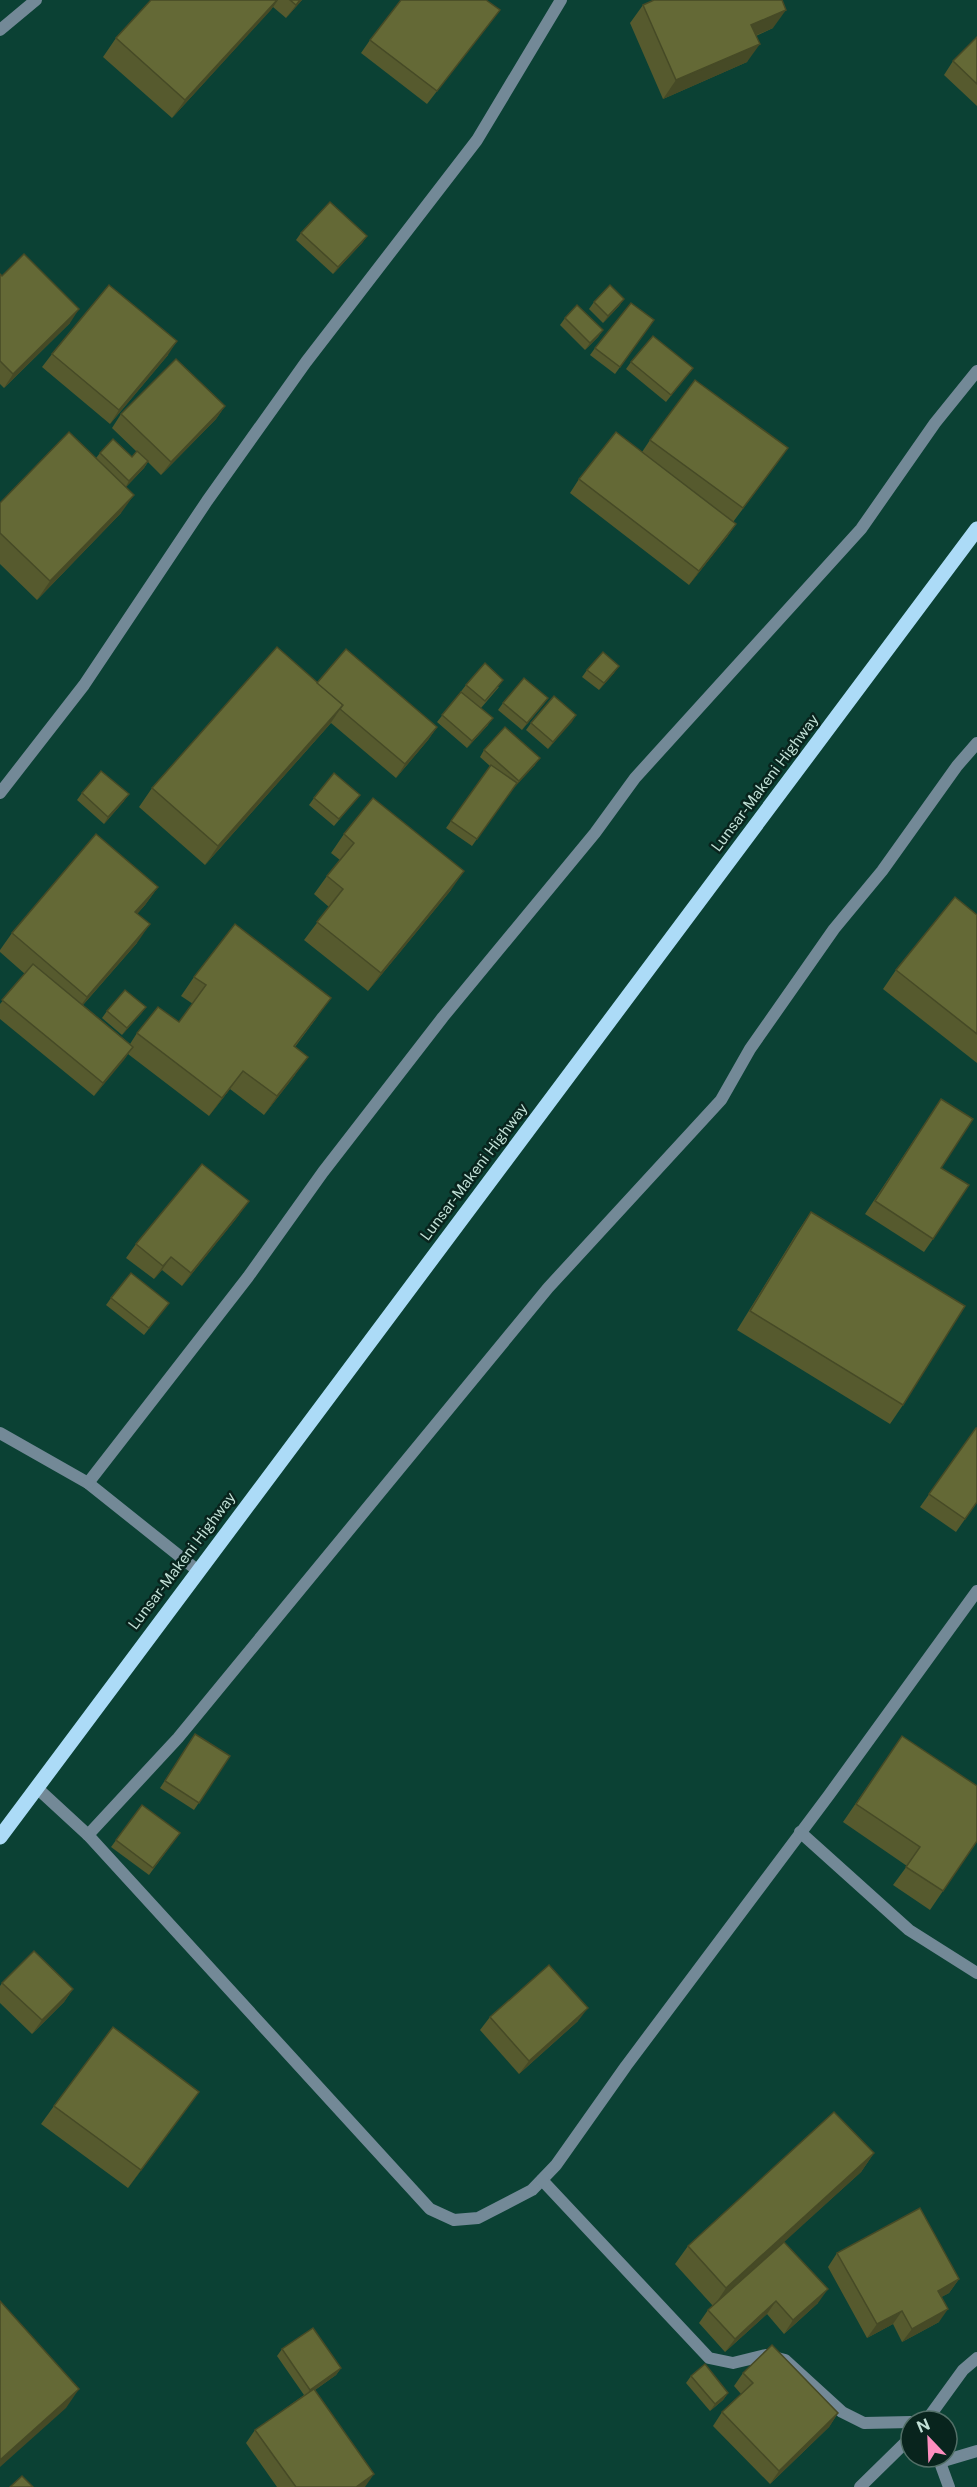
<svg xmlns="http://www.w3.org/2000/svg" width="977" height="2487" viewBox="0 0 977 2487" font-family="'Public Sans',sans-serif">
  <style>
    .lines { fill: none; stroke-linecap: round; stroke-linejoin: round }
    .street { stroke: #738997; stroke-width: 12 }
    .primary { stroke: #acdbf7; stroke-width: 15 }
    .wall { fill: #565a2e }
    .shaded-wall { fill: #464a26 }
    .building { fill: #646936; stroke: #464a26; stroke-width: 1.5 }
    .labels { text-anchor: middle; stroke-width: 5; stroke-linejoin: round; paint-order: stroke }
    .street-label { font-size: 15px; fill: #c0dfd5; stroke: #08241d }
  </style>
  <rect width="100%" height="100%" fill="#0b4134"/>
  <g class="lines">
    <g class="street">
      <path d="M0,30L36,0"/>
      <path d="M0,793L84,685L207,501L306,362L477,140L561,0"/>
      <path d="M0,1433L88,1483L197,1570"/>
      <path d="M88,1483L248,1277L323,1172L443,1017L595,833L635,778L861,529L935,423L977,371"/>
      <path d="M37,1788L88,1835L430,2209L454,2220L478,2218L532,2190L556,2165L626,2066L829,1795L977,1591"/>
      <path d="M800,1832L909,1930L977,1973"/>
      <path d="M88,1835L178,1738L548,1288L721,1100L750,1049L834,929L882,871L957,766L977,743"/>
      <path d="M542,2180L709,2358L733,2363L766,2355L785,2360L842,2412L864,2423L911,2422"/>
      <path d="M926,2421L963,2370L977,2358"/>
      <path d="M938,2457L949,2487"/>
      <path d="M940,2462L977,2451"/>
      <path d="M860,2487L911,2437"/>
    </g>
    <path class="primary" d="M0,1837L977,529"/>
  </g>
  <g class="wall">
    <path d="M151,0H302L286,18L273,7L172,118L103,57L116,38Z"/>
    <path d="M643,5L773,28L756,36L747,62L663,99L630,23Z"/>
    <path d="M490,23L427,104L361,53L370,40Z"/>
    <path d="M977,37V106L944,75L953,61Z"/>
    <path d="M301,233L367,236L362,243L333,274L296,240Z"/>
    <path d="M0,274L70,323L4,388L0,384Z"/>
    <path d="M624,299L619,306L603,323L589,309L594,302Z"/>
    <path d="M565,318L603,330L598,337L585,350L560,325Z"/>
    <path d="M654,320L615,374L590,355L595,348Z"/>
    <path d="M52,354L168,355L110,424L42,367Z"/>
    <path d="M631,362L693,368L666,402L626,369Z"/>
    <path d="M225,406L216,419L161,475L148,462L144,468L126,487L121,513L37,600L0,564V503L96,458L100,453L132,457L137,452L112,428L121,414Z"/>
    <path d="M650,440L778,462L733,522L736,524L727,537L689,585L570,493L579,479L642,452Z"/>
    <path d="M587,670L614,673L599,690L582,677Z"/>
    <path d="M317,683L437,727L428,740L396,778L331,723L205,865L139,807L152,788Z"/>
    <path d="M466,685L499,687L481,708L488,725L467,748L437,722Z"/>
    <path d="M548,698L522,730L498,710L503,703Z"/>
    <path d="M576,715L548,749L526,730L531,723Z"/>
    <path d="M484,750L535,765L514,787L472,846L446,828L490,766L480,757Z"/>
    <path d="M82,793L124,801L104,824L77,800Z"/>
    <path d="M360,795L334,826L309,805L314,798Z"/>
    <path d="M344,834L451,890L368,991L304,940L329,907L314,894L327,876L340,860L331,853Z"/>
    <path d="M158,887L145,905L137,914V943L83,1005L130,1044L137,1033L179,1022L193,1004L181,996L194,977L318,1016L295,1047V1075L264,1115L230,1089L209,1116L128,1054L94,1096L0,1019V1004L25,974L0,952V950L12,933Z"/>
    <path d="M977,915V1063L883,989L896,970Z"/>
    <path d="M146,1007L122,1035L102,1018L107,1011Z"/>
    <path d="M941,1099V1168L933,1239L924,1252L865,1214Z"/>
    <path d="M811,1212L903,1405L890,1424L737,1330L798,1231Z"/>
    <path d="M239,1215L182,1286L162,1270L154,1279L126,1258L136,1244Z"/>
    <path d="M111,1298L169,1303L144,1335L106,1305Z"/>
    <path d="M976,1428L977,1502L956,1532L920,1507Z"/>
    <path d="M195,1734L230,1756L194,1810L160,1788Z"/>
    <path d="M902,1736L977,1841L930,1910L893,1885L907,1866L843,1822Z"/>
    <path d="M142,1805L180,1833L149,1875L111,1847Z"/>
    <path d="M2,1983L73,1989L64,2002L32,2034L0,2003V1986Z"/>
    <path d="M490,2017L578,2021L519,2074L480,2030Z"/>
    <path d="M199,2092L128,2188L41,2124L54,2106Z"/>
    <path d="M874,2153L861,2172L780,2245L818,2303L784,2334L767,2314L725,2352L699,2323L708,2310L713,2306L675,2264L688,2246Z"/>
    <path d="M837,2253L959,2279L949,2293L941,2297L939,2322L902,2342L893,2324L867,2338L828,2267Z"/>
    <path d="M282,2349L341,2368L336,2375L315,2390L365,2487H277L246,2443L255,2430L304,2395L277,2356Z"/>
    <path d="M743,2373L838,2413L829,2427L770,2484L713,2426L722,2412L741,2394L734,2386Z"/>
    <path d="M691,2376L728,2393L723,2400L710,2411L686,2383Z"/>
  </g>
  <g class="shaded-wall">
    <path d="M277,0H278L271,10L172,118L185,100Z"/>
    <path d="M300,0H302L286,18L296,5Z"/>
    <path d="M786,10L773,28L738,43L751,25Z"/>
    <path d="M760,44L747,62L663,99L676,80Z"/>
    <path d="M367,236L362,243L333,274L338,267Z"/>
    <path d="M624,299L619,306L603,323L608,316Z"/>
    <path d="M79,309L70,323L4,388L13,374Z"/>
    <path d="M603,330L598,337L585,350L590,343Z"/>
    <path d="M177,341L168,355L110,424L119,410Z"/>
    <path d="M225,406L216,419L161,475L171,462Z"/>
    <path d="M148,461L144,468L125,488L129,481Z"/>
    <path d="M134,495L121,513L37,600L50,581Z"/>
    <path d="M736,524L727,537L689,585L699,571Z"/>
    <path d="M619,666L614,673L599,690L604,683Z"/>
    <path d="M548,698L543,705L522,730L527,723Z"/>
    <path d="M343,705L330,724L205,865L218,846Z"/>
    <path d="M576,715L572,722L548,749L553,742Z"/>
    <path d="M493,718L488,725L467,748L472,741Z"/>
    <path d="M437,727L428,740L396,778L405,764Z"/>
    <path d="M540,758L535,765L514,788L519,781Z"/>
    <path d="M129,794L124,801L104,824L108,817Z"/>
    <path d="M464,871L451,890L368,991L381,973Z"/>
    <path d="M158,887L145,905L122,931L135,912Z"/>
    <path d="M150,924L137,943L74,1015L87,997Z"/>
    <path d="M146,1007L141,1014L122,1035L127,1028Z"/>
    <path d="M133,1047L124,1060L94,1096L103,1083Z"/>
    <path d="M308,1057L295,1075L264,1115L277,1096Z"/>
    <path d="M243,1071L230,1089L209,1116L222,1098Z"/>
    <path d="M249,1201L239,1215L182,1286L191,1273Z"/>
    <path d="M171,1257L162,1270L154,1279L163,1266Z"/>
    <path d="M73,1989L64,2002L32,2034L42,2020Z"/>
    <path d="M588,2008L578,2021L519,2074L529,2061Z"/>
    <path d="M199,2092L186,2110L128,2188L141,2170Z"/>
    <path d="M874,2153L861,2172L714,2306L726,2288Z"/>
    <path d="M959,2279L949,2293L929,2304L938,2291Z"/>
    <path d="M828,2289L818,2303L784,2334L793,2320Z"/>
    <path d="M776,2301L767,2314L725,2352L735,2339Z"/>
    <path d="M948,2309L939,2322L902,2342L912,2329Z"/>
    <path d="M902,2311L893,2324L867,2338L877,2324Z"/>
    <path d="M341,2368L336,2375L305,2397L310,2390Z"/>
    <path d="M79,2389L66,2408L0,2467V2460Z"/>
    <path d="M728,2393L723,2400L710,2411L715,2404Z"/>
    <path d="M838,2413L829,2427L770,2484L779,2471Z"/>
    <path d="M374,2474L365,2487H356Z"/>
  </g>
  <g class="building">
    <path d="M151,0H277L185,100L116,38Z"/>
    <path d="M290,0H300L296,5Z"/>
    <path d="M401,0H486L500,10L437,91L370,40Z"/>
    <path d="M654,0H782L786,10L751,25L760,44L676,80L643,5Z"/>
    <path d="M977,37V84L953,61Z"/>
    <path d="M330,202L367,236L338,267L301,233Z"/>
    <path d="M24,254L79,309L13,374L0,361V274L2,276Z"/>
    <path d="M109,285L177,341L119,410L52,354Z"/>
    <path d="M610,285L624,299L608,316L594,302Z"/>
    <path d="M631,303L654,320L620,367L595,348Z"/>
    <path d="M577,305L603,330L590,343L565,318Z"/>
    <path d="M653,336L693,368L671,395L631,362Z"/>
    <path d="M176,359L225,406L171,462L121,414Z"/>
    <path d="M695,380L788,448L743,508L650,440Z"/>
    <path d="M69,432L134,495L50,581L0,533V503Z"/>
    <path d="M616,432L736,524L699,571L579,479Z"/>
    <path d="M113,439L132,457L137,451L148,461L129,481L100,453Z"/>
    <path d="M277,647L343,705L218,846L152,788Z"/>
    <path d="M346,649L437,727L405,764L340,709L343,705L317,683Z"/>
    <path d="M603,652L619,666L604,683L587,670Z"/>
    <path d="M485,663L503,680L485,701L466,685Z"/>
    <path d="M524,678L548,698L527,723L503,703Z"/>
    <path d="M461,692L493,718L472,741L442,715Z"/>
    <path d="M554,696L576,715L553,742L531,723Z"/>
    <path d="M505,727L540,758L519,781L484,750Z"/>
    <path d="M491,765L517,783L477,839L451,821Z"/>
    <path d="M101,771L129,794L108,817L82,793Z"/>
    <path d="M334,773L360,795L339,819L314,798Z"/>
    <path d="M373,798L464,871L381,973L317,922L343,889L327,876L354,843L344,834Z"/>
    <path d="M96,834L158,887L135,912L150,924L87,997L12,933Z"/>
    <path d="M955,897L977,915V1034L896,970Z"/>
    <path d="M235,924L331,998L294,1046L308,1057L277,1096L243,1071L222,1098L137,1033L158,1007L179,1022L206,985L194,977Z"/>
    <path d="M33,964L133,1047L103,1083L2,1000Z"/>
    <path d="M125,990L146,1007L127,1028L107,1011Z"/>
    <path d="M941,1099L973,1119L941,1168L969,1185L933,1239L875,1201Z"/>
    <path d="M202,1164L249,1201L191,1273L171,1257L163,1266L136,1244Z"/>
    <path d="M811,1212L965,1306L903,1405L750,1311Z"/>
    <path d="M131,1273L169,1303L149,1328L111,1298Z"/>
    <path d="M976,1428H977V1502L965,1519L929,1494Z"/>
    <path d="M195,1734L230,1756L199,1803L165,1781Z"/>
    <path d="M902,1736L977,1786V1841L943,1891L906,1867L920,1847L856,1804Z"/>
    <path d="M142,1805L180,1833L153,1868L116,1840Z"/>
    <path d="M34,1951L73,1989L42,2020L2,1983Z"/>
    <path d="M549,1965L588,2008L529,2061L490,2017Z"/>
    <path d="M113,2027L199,2092L141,2170L54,2106Z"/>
    <path d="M834,2112L874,2153L726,2288L688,2246Z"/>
    <path d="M920,2208L959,2279L938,2291L948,2309L912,2329L902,2311L877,2324L837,2253Z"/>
    <path d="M784,2242L828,2289L793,2320L776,2301L735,2339L708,2310Z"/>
    <path d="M0,2301L79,2389L0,2460Z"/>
    <path d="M313,2328L341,2368L310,2390L282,2349Z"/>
    <path d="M772,2345L838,2413L779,2471L722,2412L753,2383L743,2373Z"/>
    <path d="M705,2364L728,2393L715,2404L691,2376Z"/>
    <path d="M314,2389L374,2474L356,2487H296L255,2430Z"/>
    <path d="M22,2476L33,2487H10Z"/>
  </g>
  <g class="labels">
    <g class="street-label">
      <text transform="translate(765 783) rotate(-53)" y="5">Lunsar-Makeni Highway</text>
      <text transform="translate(474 1172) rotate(-53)" y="5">Lunsar-Makeni Highway</text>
      <text transform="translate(182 1561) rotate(-53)" y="5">Lunsar-Makeni Highway</text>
    </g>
  </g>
  <g transform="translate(929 2439) rotate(337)"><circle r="28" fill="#08241d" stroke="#526f67" stroke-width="1.5"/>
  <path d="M0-4.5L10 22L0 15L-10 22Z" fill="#fd8ebf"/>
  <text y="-9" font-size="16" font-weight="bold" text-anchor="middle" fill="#c0dfd5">N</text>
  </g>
</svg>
